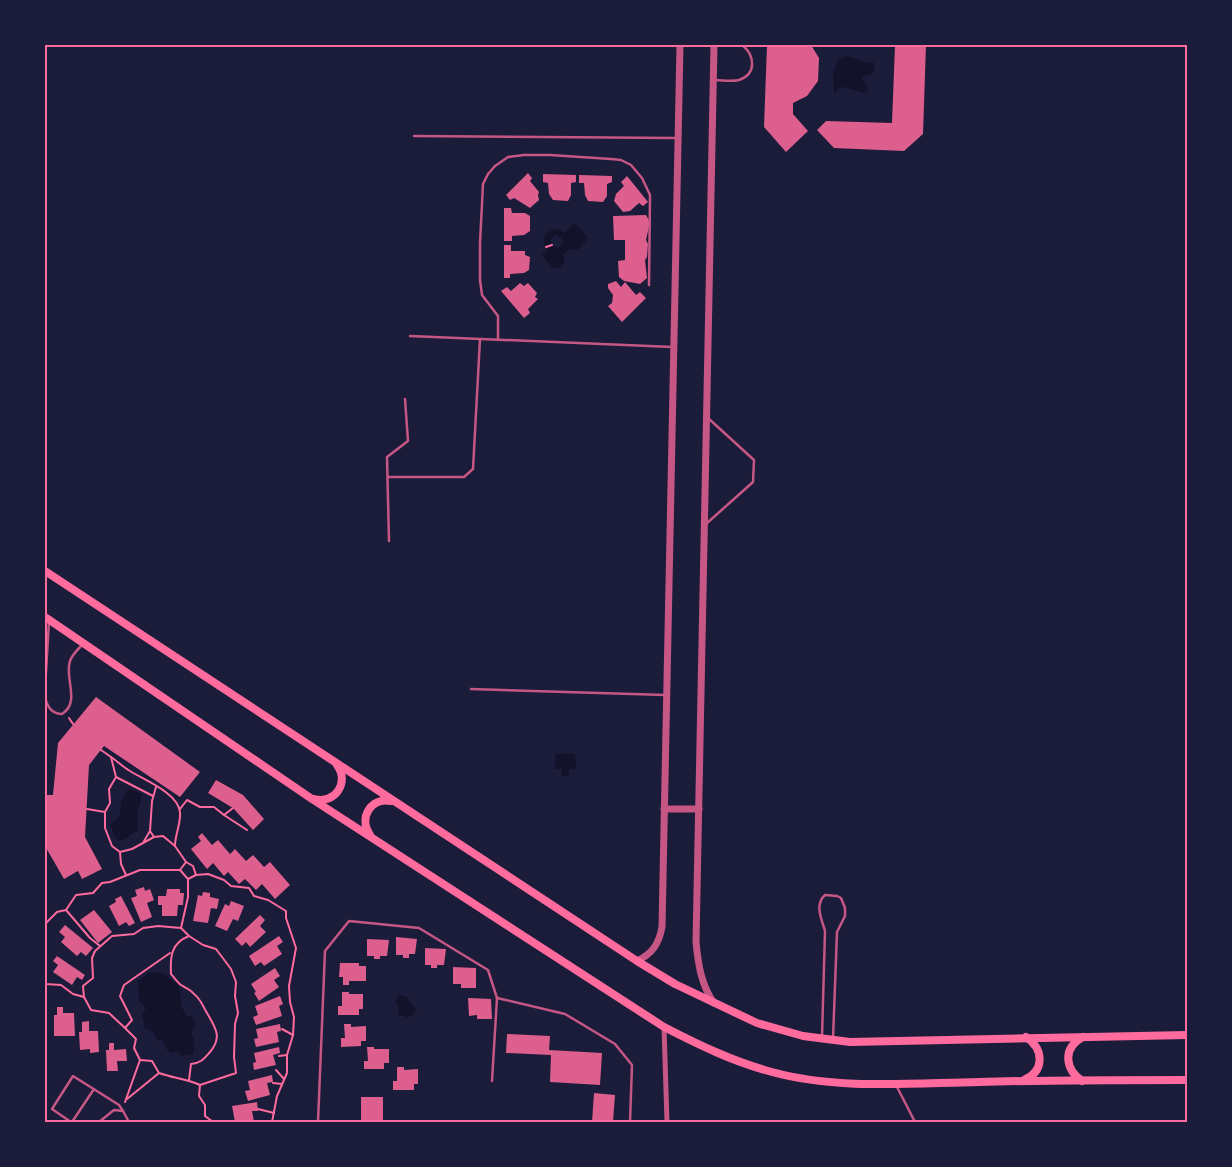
<svg xmlns="http://www.w3.org/2000/svg" width="1232" height="1167" viewBox="0 0 1232 1167" font-family="Arial,sans-serif">
  <style>
    .water { fill: #12122b; fill-rule: evenodd }
    .building { fill: #dd5f8e }
    .lines { fill: none; stroke-linecap: round; stroke-linejoin: round }
    .path { stroke: #ff6b9d; stroke-width: 2 }
    .service { stroke: #c65784; stroke-width: 2.5 }
    .minor { stroke: #c65784; stroke-width: 5 }
    .tertiary { stroke: #c65784; stroke-width: 7 }
    .secondary { stroke: #ff6b9d; stroke-width: 8 }
    .neatline { fill: none; stroke: #ff6b9d; stroke-width: 2 }
  </style>
  <rect width="100%" height="100%" fill="#1b1b3a"/>
  <g class="water">
    <path d="M846,56L855,58L864,63L873,62L875,67L872,74L863,76L862,80L868,88L867,93C857,93 851,87 840,87L834,94L833,73L838,60Z"/>
    <path d="M573,224L577,225L587,236L586,241L577,250L569,249L563,255L565,262L559,268H553L542,255L548,250C539,238 546,230 559,229L565,233ZM556,235L562,238L563,243L558,248L554,247L551,244V239Z"/>
    <path d="M555,754H575L576,768L569,769V776H562V769H555Z"/>
    <path d="M129,789L142,794L137,814L138,830L122,841L115,838L110,824L120,816L121,802Z"/>
    <path d="M150,972L164,974L179,986L182,1008L187,1016H191L196,1024L192,1029V1036L195,1041L193,1044L194,1050L193,1054L182,1056L177,1051L172,1053L168,1051L162,1040L158,1041L153,1032L145,1028L142,1015L146,1008L139,1001L138,981Z"/>
    <path d="M400,995L408,997L411,1004L417,1009L412,1015L407,1018L405,1016L398,1014L399,1007L395,1001Z"/>
  </g>
  <g class="building">
    <path d="M767,45H811L819,58L818,81L807,96L793,103V114L808,131L786,152L764,127Z"/>
    <path d="M895,45H926L923,134L904,151L834,148L817,130L826,121L892,123Z"/>
    <path d="M528,173L532,178L530,181L539,192L538,195L539,200L530,208L514,198L510,200L506,195Z"/>
    <path d="M543,174L576,175V182L571,183V195L568,201L553,200L549,194L548,183L543,182Z"/>
    <path d="M579,175L612,176V182L607,184V196L603,202L588,201L585,195L584,183H579Z"/>
    <path d="M627,176L648,202L643,206L639,203L630,211L623,212L614,201L616,194L624,186L621,182Z"/>
    <path d="M504,208H511L512,213H525L530,216V231L524,235L512,236V241H504Z"/>
    <path d="M646,215L650,222L646,240L648,244L647,257L645,260L647,278L640,284L624,281L619,277L618,261L625,260V240H614L613,216Z"/>
    <path d="M504,245H511V251H525V255L530,257L529,270L524,273L510,274V278H504Z"/>
    <path d="M616,281L621,287L625,282L636,295L640,292L646,298L622,322L608,306L612,303L613,295L608,288V284Z"/>
    <path d="M520,283L524,286L528,283L537,293L535,297L538,299L528,309L530,313L524,318L501,291L507,287L511,291Z"/>
    <path d="M96,697L200,772L180,797L104,746L89,765L85,837L102,869L82,879L78,871L64,879L45,846V795H53L58,743Z"/>
    <path d="M216,780L243,795L264,819L253,830L233,808L208,793Z"/>
    <path d="M202,833L212,845L218,840L230,854L235,849L246,861L253,855L264,867L270,862L290,885L275,899L262,884L256,890L245,879L239,884L228,872L224,876L213,863L207,869L191,849L201,841L198,837Z"/>
    <path d="M144,887L145,891L150,889L154,900L147,903L152,917L141,922L131,898L137,896L135,890Z"/>
    <path d="M167,889H180V893H184L183,905H178L177,916H162V905H158V896H166Z"/>
    <path d="M203,892L210,893V897L219,899L217,909L211,908L208,923L193,921L198,895L202,896Z"/>
    <path d="M121,896L135,923L129,926L126,922L119,926L109,906L116,902L115,899Z"/>
    <path d="M231,901L244,906L238,921L233,919L227,931L215,926L225,904L229,906Z"/>
    <path d="M94,910L112,932L98,943L80,920Z"/>
    <path d="M260,915L265,920L260,926L266,932L250,947L246,942L242,946L235,939Z"/>
    <path d="M65,925L93,948L86,956L81,952L77,956L61,942L65,937L59,932Z"/>
    <path d="M279,936L283,942L277,946L282,954L264,966L261,962L255,966L249,956Z"/>
    <path d="M396,937L417,939L415,954H409V958H403V955H396Z"/>
    <path d="M367,939L389,940L387,956H380V959H374V956H367Z"/>
    <path d="M425,948L446,949L444,965H437V968H431V965H425Z"/>
    <path d="M57,956L85,975L82,980L77,977L72,985L53,972L58,965L53,961Z"/>
    <path d="M340,963H359V966H366V981H349V985H343V977H339Z"/>
    <path d="M453,967L476,968V988H461V984H453Z"/>
    <path d="M275,968L280,976L274,980L279,987L259,1001L254,993L256,992L251,984Z"/>
    <path d="M342,992H349V994H363V1009H359V1015H338V1006H342Z"/>
    <path d="M280,996L283,1004L279,1006L282,1016L256,1025L253,1017L258,1015L255,1006Z"/>
    <path d="M468,998L491,999L492,1019H477V1015L469,1016Z"/>
    <path d="M57,1007H63V1013H74L75,1036H54V1015H57Z"/>
    <path d="M89,1021V1031H98L99,1052L90,1053V1049L80,1050L79,1032H82V1022Z"/>
    <path d="M280,1024L281,1031L277,1032L279,1042L256,1047L254,1039L258,1038L256,1029Z"/>
    <path d="M344,1024H351V1027L366,1026V1041H361V1046L341,1047V1038H345Z"/>
    <path d="M507,1034L550,1036L549,1050L602,1053L600,1085L550,1082L551,1055L506,1053Z"/>
    <path d="M109,1043H114V1050L126,1049L127,1061H117L118,1071H107L106,1050H109Z"/>
    <path d="M279,1047L280,1053L273,1055L276,1065L254,1070L253,1063L256,1062L254,1053Z"/>
    <path d="M367,1047H374V1049H389V1063H384V1069H364V1061H368Z"/>
    <path d="M397,1067H404V1070L418,1069V1084H414V1090H393V1081H397Z"/>
    <path d="M272,1075L273,1082L267,1083L270,1095L248,1101L245,1091L250,1090L248,1081Z"/>
    <path d="M594,1093L615,1095L613,1122H592Z"/>
    <rect x="361" y="1097" width="22" height="25"/>
    <path d="M257,1102L258,1111H252L254,1122H235L232,1106Z"/>
  </g>
  <g class="lines">
    <g class="path">
      <path d="M546,247L552,245"/>
      <path d="M69,718L73,724"/>
      <path d="M101,750L111,757L116,777"/>
      <path d="M111,757C117,761 123,767 130,771C144,780 178,793 180,812C181,824 175,834 175,846"/>
      <path d="M87,809L105,812V828L112,846L120,852"/>
      <path d="M180,809L187,800L200,807H214L224,815L233,808"/>
      <path d="M105,812L110,803L109,789L116,777L153,796"/>
      <path d="M224,815L247,830"/>
      <path d="M150,831L152,801L156,787"/>
      <path d="M144,841L150,831L154,837L163,836L175,846L186,862L193,866L196,875L208,874L224,880L231,886L249,888L254,896L268,900L286,911V918L296,948L289,986L290,1002L294,1017L293,1035L287,1055V1073L277,1096L272,1122"/>
      <path d="M180,870L188,879"/>
      <path d="M126,875L121,864L120,852L132,849L154,837"/>
      <path d="M45,924L57,912L66,910"/>
      <path d="M189,936L181,928L188,897V879L196,875"/>
      <path d="M100,946L90,938L66,910L76,895L93,893L102,883L110,882L140,870H180L186,862"/>
      <path d="M45,974L46,984L61,985L73,994L84,997L91,1010L109,1013L125,1028L132,1020L120,996L124,985L170,953"/>
      <path d="M84,997L83,986L93,978L92,958L95,951L112,936L134,934L143,928L158,926L181,928"/>
      <path d="M125,1028L136,1039L134,1048L140,1060L125,1102"/>
      <path d="M282,1029L293,1035"/>
      <path d="M279,1056L287,1055"/>
      <path d="M276,1070L284,1079"/>
      <path d="M159,1073C173,1078 187,1079 200,1085L236,1073L234,1057L235,1024L238,1013L235,996L236,982L231,969L216,949L203,945L189,936C171,943 170,957 171,974C174,977 177,982 181,985C186,988 191,990 194,994C201,999 203,1007 207,1013C215,1027 223,1037 210,1052C204,1059 201,1063 191,1064L189,1080"/>
      <path d="M273,1083L282,1084"/>
      <path d="M200,1085L199,1096L205,1105V1116L213,1122"/>
      <path d="M127,1099L159,1073L152,1061L140,1060"/>
      <path d="M258,1109L274,1113"/>
    </g>
    <g class="service">
      <path d="M715,80C722,80 732,82 739,80C757,74 755,55 742,45"/>
      <path d="M414,136L676,138"/>
      <path d="M410,336L672,347"/>
      <path d="M498,340V316L482,295L480,280V243L483,184L488,174L495,166L508,157L524,155H550L611,159L621,160L631,165L642,178L650,195L649,285"/>
      <path d="M388,477H464L473,469L480,339"/>
      <path d="M706,524L753,482L754,460L708,418"/>
      <path d="M389,541L387,457L408,441L405,399"/>
      <path d="M45,689L49,621"/>
      <path d="M471,689L665,695"/>
      <path d="M45,697C47,706 51,714 62,714C81,702 64,678 70,661C72,655 78,649 82,645"/>
      <path d="M497,998L565,1014L615,1044L632,1065L630,1122"/>
      <path d="M822,1037L825,931C822,920 814,905 825,895L837,896L841,898L845,908V916L837,932L833,1039"/>
      <path d="M896,1085L915,1122"/>
      <path d="M71,1122L52,1109L73,1076L119,1105L123,1111"/>
      <path d="M72,1122L94,1089"/>
      <path d="M99,1122L114,1110L123,1111L129,1122"/>
      <path d="M318,1122L325,951L349,921L419,928L488,970L497,998L492,1081"/>
    </g>
    <path class="minor" d="M664,1027L667,1122"/>
    <g class="tertiary">
      <path d="M664,809H699"/>
      <path d="M637,961C652,954 659,944 662,927L680,45"/>
      <path d="M714,1003C701,985 698,963 696,942L714,45"/>
    </g>
    <g class="secondary">
      <path d="M45,571L637,961L675,984L757,1023L803,1036L850,1042L1187,1035"/>
      <path d="M45,617L312,799L664,1027C699,1045 734,1062 772,1072C837,1090 912,1083 979,1082C1048,1080 1118,1080 1187,1080"/>
      <path d="M314,799C335,805 350,782 337,765"/>
      <path d="M370,835C358,818 371,797 391,801"/>
      <path d="M1024,1080C1045,1071 1044,1049 1026,1037"/>
      <path d="M1082,1081C1065,1069 1062,1048 1083,1037"/>
    </g>
  </g>
  <rect width="1232" height="1167" fill="none" stroke="#1b1b3a" stroke-width="92"/>
  <rect x="46" y="46" width="1140" height="1075" class="neatline"/>
</svg>
